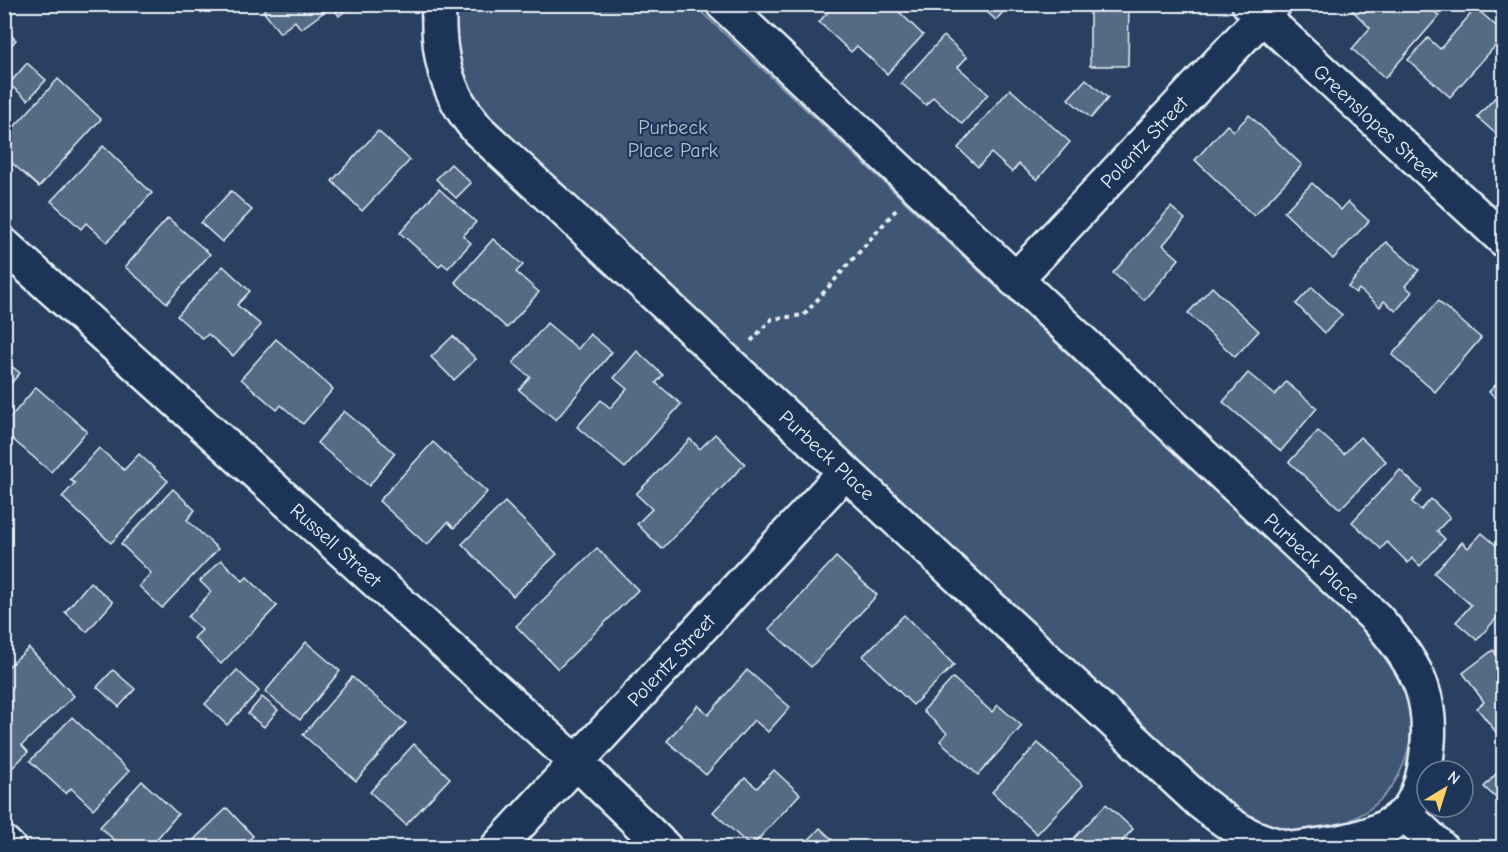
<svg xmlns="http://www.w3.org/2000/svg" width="1508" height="852" viewBox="0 0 1508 852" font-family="'Comic Neue',sans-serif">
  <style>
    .green { fill: #415774; stroke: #94a4b6; stroke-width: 1.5 }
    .building { fill: #556a83; stroke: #e8f1f8; stroke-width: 1.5 }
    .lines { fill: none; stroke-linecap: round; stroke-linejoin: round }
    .minor-casing { stroke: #e8f1f8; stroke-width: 38 }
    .path { stroke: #e8f1f8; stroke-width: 4; stroke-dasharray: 4.5 4.5; stroke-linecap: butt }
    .minor { stroke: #1d3557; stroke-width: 33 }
    .labels { text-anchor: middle; stroke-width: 4.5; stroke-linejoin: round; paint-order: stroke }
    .street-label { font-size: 20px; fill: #e8f1f8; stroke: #1d3557 }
    .park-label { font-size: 20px; fill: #b6c3d0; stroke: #1d3557 }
  </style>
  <rect width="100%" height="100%" fill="#294061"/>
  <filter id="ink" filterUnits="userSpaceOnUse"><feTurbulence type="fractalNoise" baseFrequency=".0167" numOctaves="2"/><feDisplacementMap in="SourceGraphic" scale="12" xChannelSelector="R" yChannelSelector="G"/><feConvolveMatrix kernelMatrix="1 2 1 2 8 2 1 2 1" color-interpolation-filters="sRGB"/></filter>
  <g filter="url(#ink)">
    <path class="green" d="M455,4L694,5L1355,622C1371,640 1390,658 1400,680C1424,731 1406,790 1357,817C1334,830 1304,837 1278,830C1250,823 1227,802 1205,785L479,110C453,67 452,55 455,4Z"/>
    <g class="building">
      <path d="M272,4H354L339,16L332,6L301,29L295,21L280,33L263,11Z"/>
      <path d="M835,4H891L923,35L887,74L857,46L851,52L819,22Z"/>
      <path d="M978,4H1010L996,20Z"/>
      <path d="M1090,4H1129L1128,66H1090Z"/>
      <path d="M1433,4L1430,8L1439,16L1385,78L1352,49L1370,28L1346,4Z"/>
      <path d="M1476,8L1504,33V36L1450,97L1408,60L1428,38L1440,49Z"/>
      <path d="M4,29L16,40L4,53Z"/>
      <path d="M944,36L967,57L958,67L988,94L962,124L933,97L926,105L901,83Z"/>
      <path d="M27,63L46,80L28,100L9,84Z"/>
      <path d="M58,79L101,119L39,187L4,156V138Z"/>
      <path d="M1086,79L1108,98L1091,118L1068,99Z"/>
      <path d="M1504,88V141L1477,117Z"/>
      <path d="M1010,89L1070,142L1037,180L1019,164L1012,172L991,153L978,167L958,148Z"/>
      <path d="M1249,115L1302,165L1254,216L1195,160L1227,125L1234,131Z"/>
      <path d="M378,131L410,160L362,211L332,181Z"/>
      <path d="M103,146L152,193L107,242L86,223L81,229L51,201Z"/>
      <path d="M451,164L471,183L456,198L436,179Z"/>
      <path d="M1312,183L1341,210L1348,202L1369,221L1333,259L1284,212Z"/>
      <path d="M439,189L476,222L463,236L471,243L448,268L442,263L439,267L400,233Z"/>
      <path d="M231,191L252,210L222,242L201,223Z"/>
      <path d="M1171,207L1185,219L1163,245L1179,259L1144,300L1113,273Z"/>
      <path d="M168,218L210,254L167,303L125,267Z"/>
      <path d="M493,239L523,265L516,272L539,292L507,328L455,282Z"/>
      <path d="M1386,242L1419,270L1405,286L1412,292L1396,311L1384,301L1380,307L1359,289L1356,293L1348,287Z"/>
      <path d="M223,266L250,291L237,305L261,325L233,356L208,334L203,339L177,316Z"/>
      <path d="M1212,287L1259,331L1235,357L1188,313Z"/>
      <path d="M1312,287L1342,315L1325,333L1296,304Z"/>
      <path d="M1438,301L1481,338L1435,392L1392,355Z"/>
      <path d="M547,323L578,349L590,334L612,352L556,420L519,390L530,377L513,363Z"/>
      <path d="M453,336L476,359L454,380L431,357Z"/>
      <path d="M276,339L333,389L303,424L281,405L277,410L241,379Z"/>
      <path d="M637,351L663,375L656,383L681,404L625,468L577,427L601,400L610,408L627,389L614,378Z"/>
      <path d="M4,360L20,373L4,391Z"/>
      <path d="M1248,373L1275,395L1286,382L1317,408L1281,451L1223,402Z"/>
      <path d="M1504,376V404L1489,392Z"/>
      <path d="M36,387L87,431L51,472L4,432V425Z"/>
      <path d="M344,411L395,453L369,486L317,443Z"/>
      <path d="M1318,431L1344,454L1360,437L1386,461L1340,509L1289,462Z"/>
      <path d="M715,434L745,464L662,549L637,524L652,509L636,494L690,439L700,449Z"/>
      <path d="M433,442L487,492L454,528L448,522L427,545L379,501Z"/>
      <path d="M99,448L124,470L139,454L168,481L111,543L62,497L75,483L70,480Z"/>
      <path d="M1400,470L1422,491L1412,502L1421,510L1431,499L1450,517L1437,531L1445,539L1420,566L1412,558L1408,563L1387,542L1381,549L1352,522Z"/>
      <path d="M173,489L195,510L187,520L218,549L162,608L139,586L151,573L121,544Z"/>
      <path d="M505,502L557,554L513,596L462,544Z"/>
      <path d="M1482,533L1504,552V558L1495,567L1504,574V610L1477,640L1456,622L1471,605L1434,573L1462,542L1468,548Z"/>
      <path d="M597,548L638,590L558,669L516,626Z"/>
      <path d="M836,557L877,595L811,667L769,629Z"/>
      <path d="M221,560L243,581L247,577L277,606L221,664L194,638L202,630L188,617L211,592L200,581Z"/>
      <path d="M90,582L113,602L87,632L65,612Z"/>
      <path d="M904,615L954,665L913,705L863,656Z"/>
      <path d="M306,642L340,671L300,720L265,692Z"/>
      <path d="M29,648L74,696L22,745L28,752L7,773L4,770V670Z"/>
      <path d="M1493,650L1504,664L1503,741L1477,708L1484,702L1463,673Z"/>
      <path d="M113,670L135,689L119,707L97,687Z"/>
      <path d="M237,670L259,691L227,725L205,704Z"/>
      <path d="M747,670L790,707L768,732L754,720L706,775L667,741L698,705L708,715Z"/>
      <path d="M352,677L406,723L356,781L303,735Z"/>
      <path d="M953,678L992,712L998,705L1022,726L978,775L940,741L947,733L923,711Z"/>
      <path d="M262,697L278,710L264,727L248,714Z"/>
      <path d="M72,717L129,771L93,809L71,788L66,794L30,761Z"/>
      <path d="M1038,743L1083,785L1037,834L992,792Z"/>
      <path d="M414,744L450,778L406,825L370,792Z"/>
      <path d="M1504,765V805L1484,787Z"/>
      <path d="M774,770L800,794L751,847L713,812L745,778L757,788Z"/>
      <path d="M142,781L178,814L149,848H123L100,827Z"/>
      <path d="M1106,804L1133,829L1122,841L1129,848H1065Z"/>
      <path d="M227,808L253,836L241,848H185Z"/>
      <path d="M820,828L841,848H801Z"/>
    </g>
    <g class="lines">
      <defs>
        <g id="minor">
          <path d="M439,4C437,54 445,92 478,130L1199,801C1231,826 1250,841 1291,848"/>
          <path d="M723,4L1376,618C1420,667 1438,704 1424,771C1421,786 1414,805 1403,815C1374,840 1335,843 1300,848"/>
          <path d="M1249,4L1504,240"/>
          <path d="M4,245L576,762L665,848"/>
          <path d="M1015,280L1274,4"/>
          <path d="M1405,814L1441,848"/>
          <path d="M4,843L9,848"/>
          <path d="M497,848L845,472"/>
        </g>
      </defs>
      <use href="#minor" class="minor-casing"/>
      <path class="path" d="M751,341L772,319L804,315L896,210"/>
      <use href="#minor" class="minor"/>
    </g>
  </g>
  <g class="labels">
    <g class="street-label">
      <text transform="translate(1376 123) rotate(43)" y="7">Greenslopes Street</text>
      <text transform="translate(1144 142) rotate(-47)" y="7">Polentz Street</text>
      <text transform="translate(827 455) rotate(43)" y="7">Purbeck Place</text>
      <text transform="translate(336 545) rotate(42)" y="7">Russell Street</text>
      <text transform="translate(1312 558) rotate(43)" y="7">Purbeck Place</text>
      <text transform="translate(671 660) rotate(-47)" y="7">Polentz Street</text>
    </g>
    <g class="park-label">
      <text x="673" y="134">Purbeck<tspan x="673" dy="23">Place Park</tspan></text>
    </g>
  </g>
  <rect width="1508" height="852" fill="none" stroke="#1d3557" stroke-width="24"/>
  <rect x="12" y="12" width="1484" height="828" fill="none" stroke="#e8f1f8" stroke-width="2" filter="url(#ink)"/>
  <g transform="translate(1445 789) rotate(38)"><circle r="28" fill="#1d3557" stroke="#6e8097" stroke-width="1.5"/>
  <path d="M0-4.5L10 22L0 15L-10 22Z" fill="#ffd166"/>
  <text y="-9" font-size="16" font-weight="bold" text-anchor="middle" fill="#e8f1f8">N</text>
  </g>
</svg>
